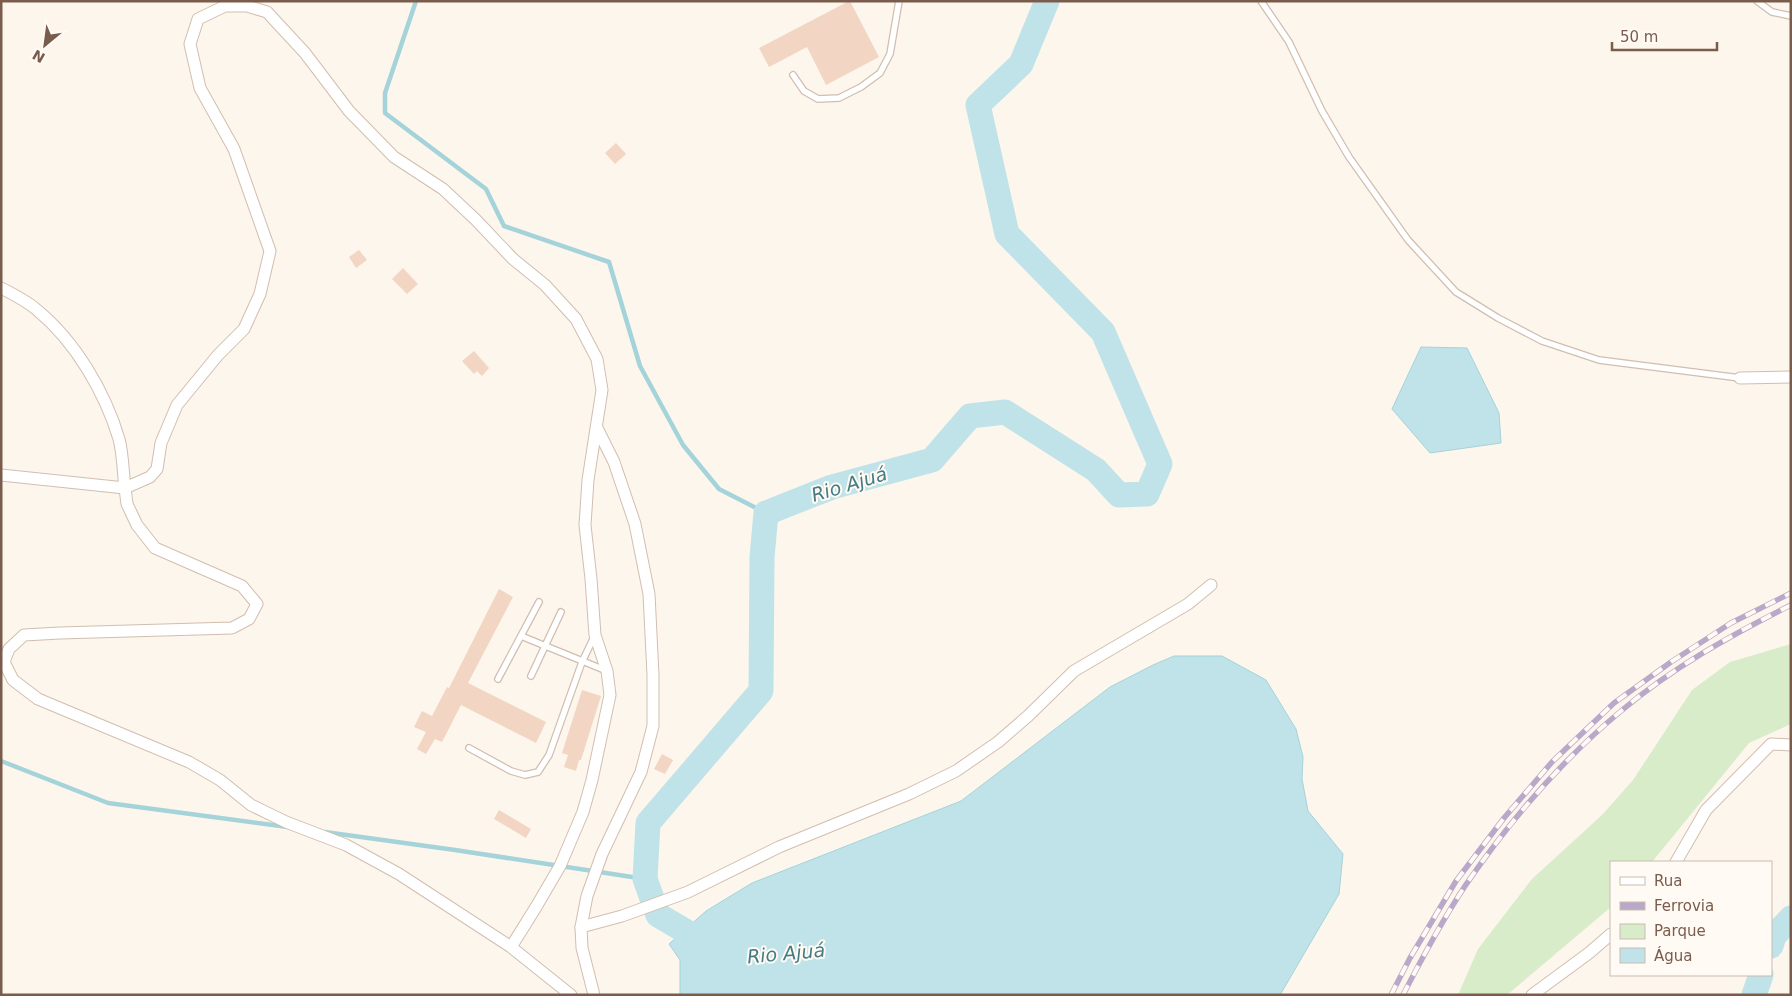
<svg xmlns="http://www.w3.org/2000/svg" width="1792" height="996" viewBox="0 0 1792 996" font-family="'DejaVu Sans',sans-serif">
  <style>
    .green { fill: #d8ecc9 }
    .water { fill: #bfe3e8; stroke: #a5d3da }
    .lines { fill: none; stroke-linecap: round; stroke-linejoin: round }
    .stream { stroke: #a5d3da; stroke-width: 4.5 }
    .river { stroke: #bfe3e8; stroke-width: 25 }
    .building { fill: #f3d5c3 }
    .lane-casing { stroke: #d1beb0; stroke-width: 8 }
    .street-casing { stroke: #d1beb0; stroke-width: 13 }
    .lane { stroke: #fff; stroke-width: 5.5 }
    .street { stroke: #fff; stroke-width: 11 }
    .rail-casing { stroke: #b9a8c9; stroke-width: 5.5 }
    .rail { stroke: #fffaf3; stroke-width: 4; stroke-dasharray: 11; stroke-linecap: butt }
    .labels { text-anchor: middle; stroke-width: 4; stroke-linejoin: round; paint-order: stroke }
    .water-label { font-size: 19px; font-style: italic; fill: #437c86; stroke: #fffaf3 }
  </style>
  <rect width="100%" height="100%" fill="#fdf6ec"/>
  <path class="green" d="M1791,644V724L1749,743L1652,862H1611V907L1507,995H1458L1478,949L1532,879L1602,815L1633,780L1692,690L1730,662Z"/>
  <g class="water">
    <path d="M1421,347L1467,348L1499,413L1501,443L1430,453L1392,409Z"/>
    <path d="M1174,656H1222L1266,680L1296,729L1303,757L1302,779L1308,811L1343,854L1339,894L1280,995H680V960L669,944L706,911L752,883L961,801L1110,687L1153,665Z"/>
  </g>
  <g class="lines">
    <g class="stream">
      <path d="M416,1L385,93V113L486,189L504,226L609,262L640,366L683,445L719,489L766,513"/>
      <path d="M1,761L108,803L288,827"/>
      <path d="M325,832L455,850L645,879"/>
    </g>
    <g class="river">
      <path d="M1771,946L1774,936L1791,918"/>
      <path d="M714,948L658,915L645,879L648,823L761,691L762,557L766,513L832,487L932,460L970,416L1005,412L1096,470L1119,495L1147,494L1160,464L1103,332L1007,234L978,105L1021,64L1047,1"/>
      <path d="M1754,995L1761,975"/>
    </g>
  </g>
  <g class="building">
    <path d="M849,1H850L879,57L826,85L807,47L769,67L759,48Z"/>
    <path d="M616,143L626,154L615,164L605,153Z"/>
    <path d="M359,250L367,260L356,268L349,257Z"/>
    <path d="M403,268L418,284L407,294L392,279Z"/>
    <path d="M474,351L489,368L482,376L477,371L474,374L462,361Z"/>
    <path d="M499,589L513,597L468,683L546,722L536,743L461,705L442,742L435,739L426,754L417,749L426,732L414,727L422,711L432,716L447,687L449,688Z"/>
    <path d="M582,690L601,696L581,760H579L576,771L564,767L568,755L562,753Z"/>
    <path d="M662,754L673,760L665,774L654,769Z"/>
    <path d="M499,810L531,829L526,838L494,819Z"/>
  </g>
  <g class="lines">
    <defs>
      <g id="lane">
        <path d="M1261,1L1289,42L1322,111L1349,157L1408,240L1456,292L1498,318L1542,341L1599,360L1740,378"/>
        <path d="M1757,1L1772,12L1791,16"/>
        <path d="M793,75L804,91L818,99L839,98L861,87L880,73L890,54L899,1"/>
        <path d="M521,636L607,671"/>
        <path d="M531,676L561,612"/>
        <path d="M498,679L539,602"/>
        <path d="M469,748L511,771L525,775L538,772L549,755L582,662L594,637"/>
      </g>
      <g id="street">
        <path d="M1,288C13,294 27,301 37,310C75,341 105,392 119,439C123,454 123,472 125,488L1,475"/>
        <path d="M1740,378L1791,377"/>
        <path d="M1676,862L1706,810L1771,744L1791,745"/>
        <path d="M581,927L622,916L688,892L779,847L909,794L956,771L998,742L1028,716L1074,671L1188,604L1211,585"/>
        <path d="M511,947L536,907L560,866L583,812L592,780L610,695L607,671L595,635L591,579L585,525L588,480L602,390L597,359L576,319L545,285L513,259L476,220L443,189L394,157L349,111L305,53L267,12L247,6H225L198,19L190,44L200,88L234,149L270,251L260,294L244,329L218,355L177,405L161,443L157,469L150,477L125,488L127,504L137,525L155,548L242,586L257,604L249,619L232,628L60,633L24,635L9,649L4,662L13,680L38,699L189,762L220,780L251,805L286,822L346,845L399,874L511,947L571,995"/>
        <path d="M594,995L582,948L581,927L587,896L602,854L641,772L653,726V675L649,594L635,524L614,462L597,428"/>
        <path d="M1532,995L1589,953L1611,934"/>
      </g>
    </defs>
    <use href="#lane" class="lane-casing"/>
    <use href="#street" class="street-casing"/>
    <use href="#lane" class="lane"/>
    <use href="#street" class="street"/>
    <defs>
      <g id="rail">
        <path d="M1391,995L1410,958L1456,881L1504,818L1552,762L1614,703L1671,662L1731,623L1791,593"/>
        <path d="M1403,995C1422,958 1442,921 1465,886C1508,823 1562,760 1621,711C1672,668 1731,635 1791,605"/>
      </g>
    </defs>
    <use href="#rail" class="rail-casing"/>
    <use href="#rail" class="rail"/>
  </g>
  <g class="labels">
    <g class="water-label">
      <text transform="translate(849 484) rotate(-17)" y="7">Rio Ajuá</text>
      <text transform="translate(786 953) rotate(-5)" y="7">Rio Ajuá</text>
    </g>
  </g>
  <rect width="1792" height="996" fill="none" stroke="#7a5c4d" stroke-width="5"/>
  <rect x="1610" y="861" width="162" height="115" fill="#fffaf3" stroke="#cabbb1"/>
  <rect x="1620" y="877" width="25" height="8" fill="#ffffff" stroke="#cabbb1"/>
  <text x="1654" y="886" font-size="15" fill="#7a5c4d">Rua</text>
  <rect x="1620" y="902" width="25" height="8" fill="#b9a8c9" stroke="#cabbb1"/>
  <text x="1654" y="911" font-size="15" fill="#7a5c4d">Ferrovia</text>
  <rect x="1620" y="924" width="25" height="15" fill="#d8ecc9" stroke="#cabbb1"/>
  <text x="1654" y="936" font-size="15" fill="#7a5c4d">Parque</text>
  <rect x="1620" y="948" width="25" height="15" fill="#bfe3e8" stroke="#cabbb1"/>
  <text x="1654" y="961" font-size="15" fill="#7a5c4d">Água</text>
  <g transform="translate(45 45) rotate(209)" stroke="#fffaf3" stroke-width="4" paint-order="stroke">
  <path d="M0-4L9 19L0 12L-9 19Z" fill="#7a5c4d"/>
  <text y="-8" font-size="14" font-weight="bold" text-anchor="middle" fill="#7a5c4d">N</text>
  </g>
  <path d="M1612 42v8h105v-8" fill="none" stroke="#7a5c4d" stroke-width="2.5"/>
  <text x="1620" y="42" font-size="15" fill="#7a5c4d" stroke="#fffaf3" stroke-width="4" paint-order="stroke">50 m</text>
</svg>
